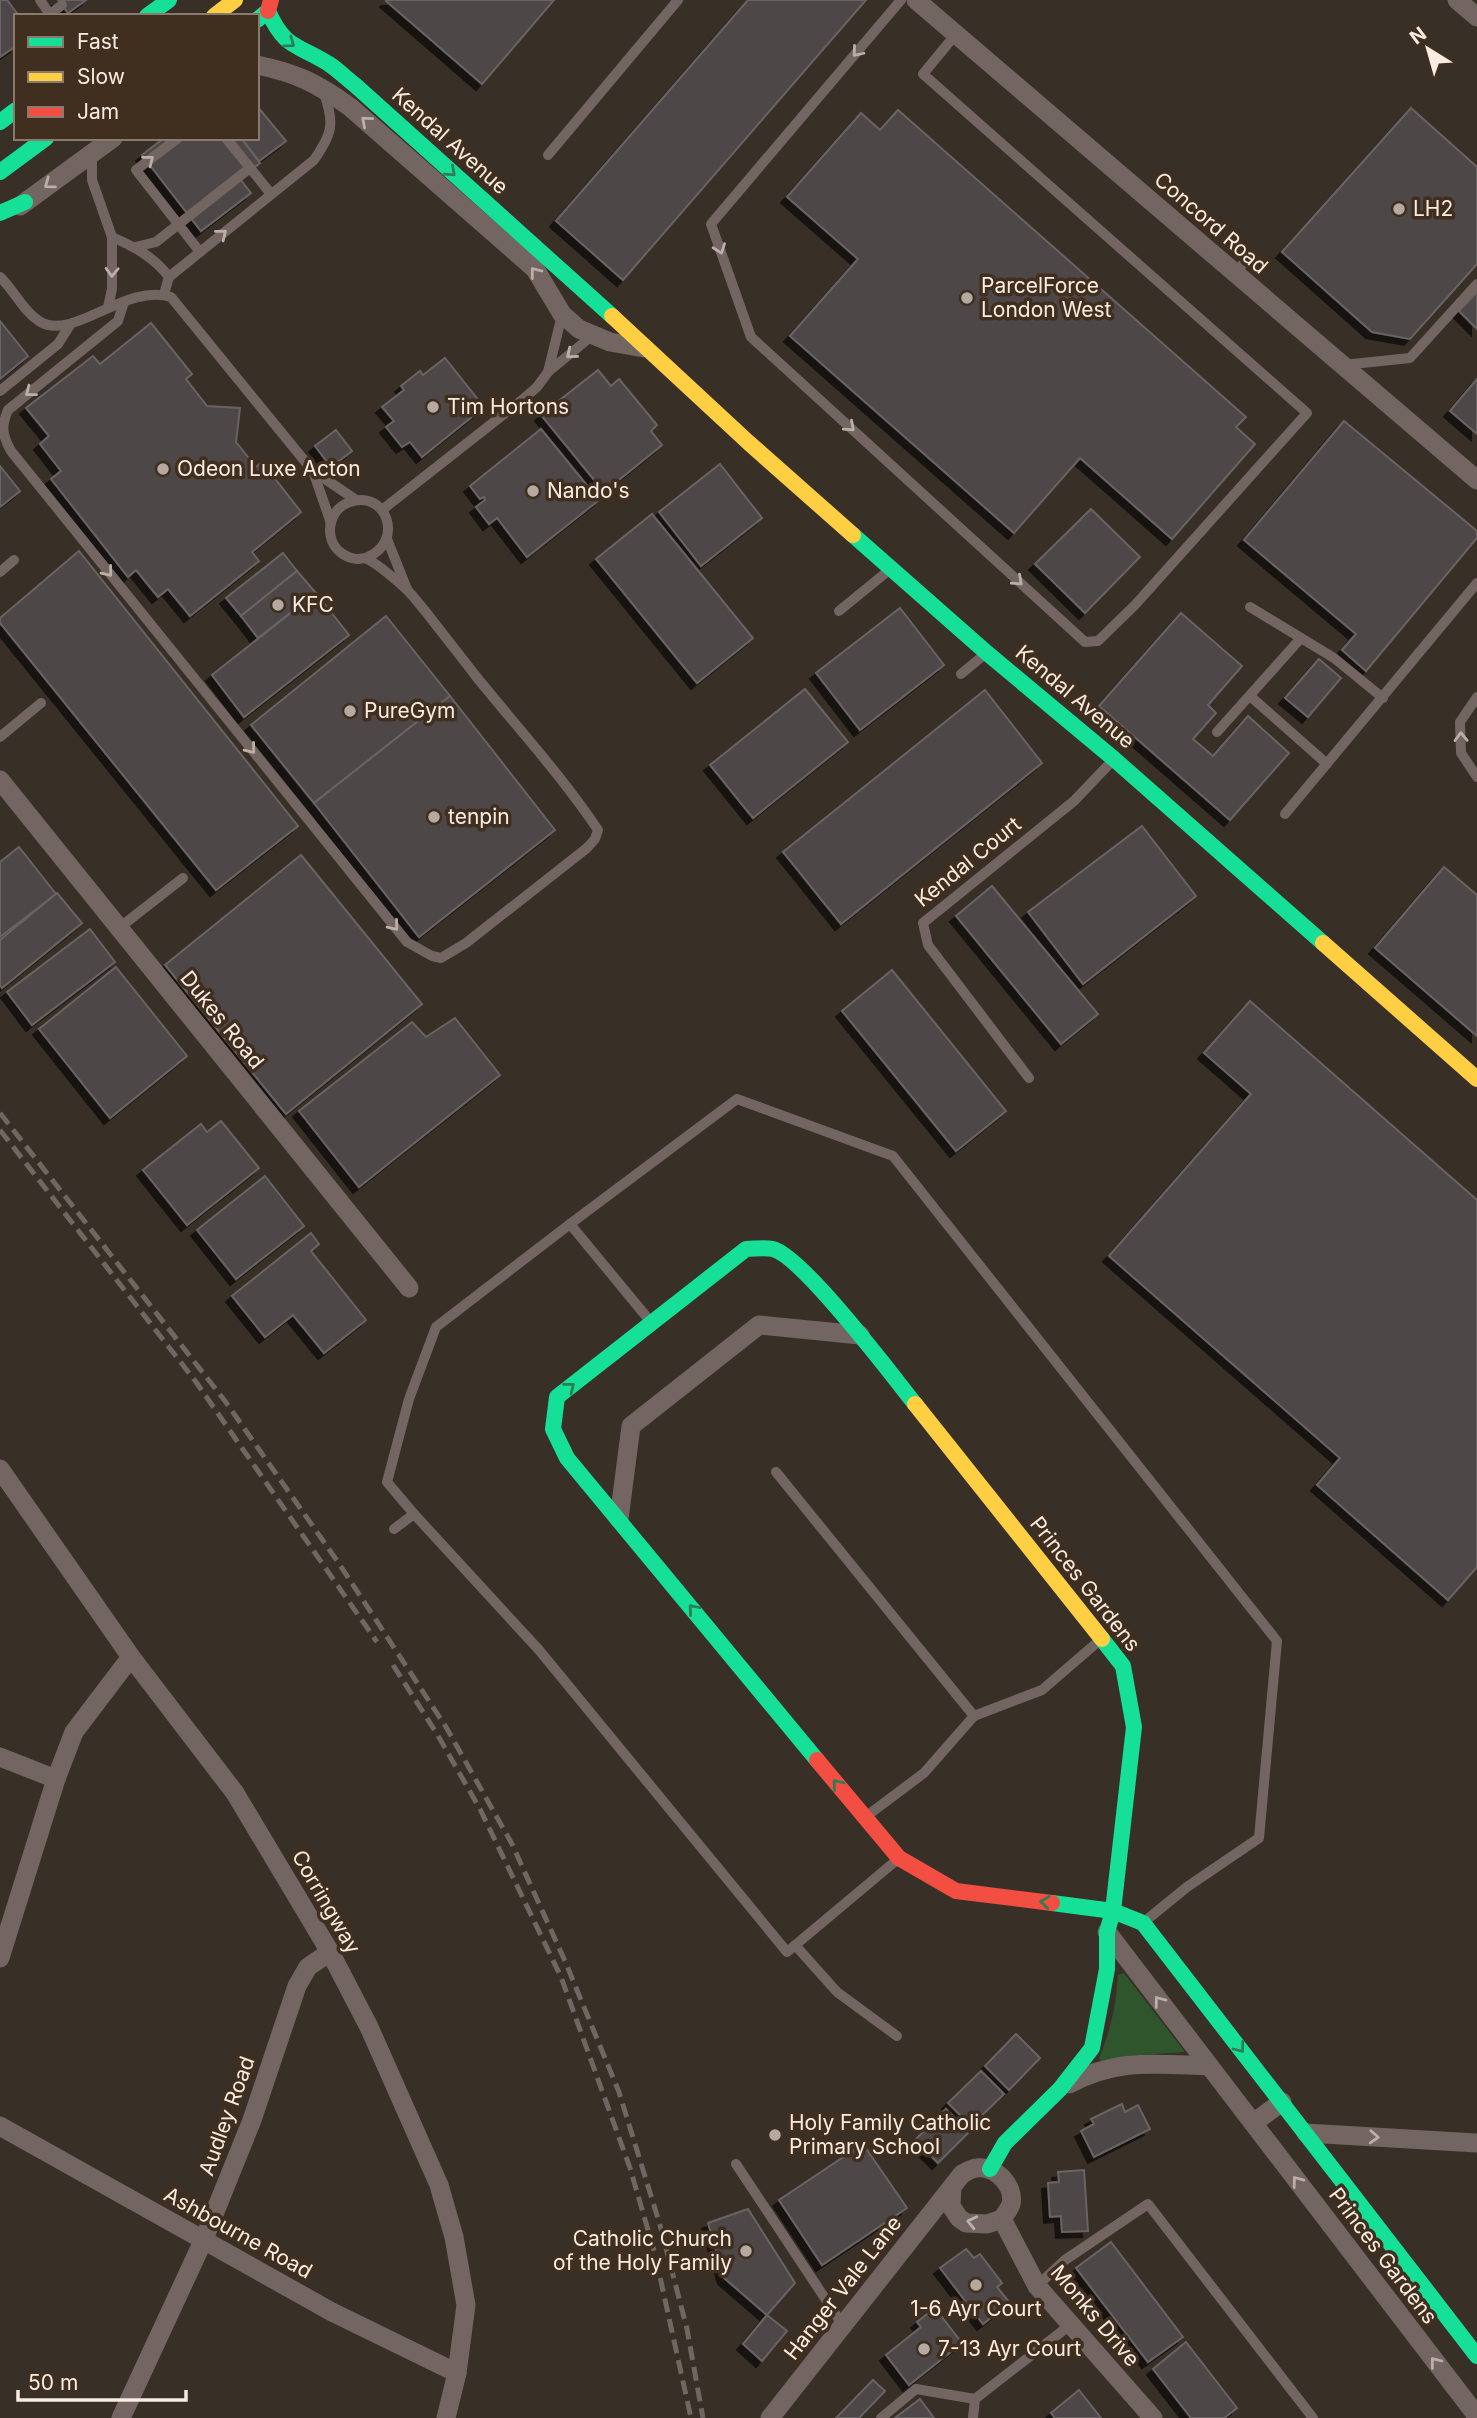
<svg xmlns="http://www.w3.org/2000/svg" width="1477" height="2418" viewBox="0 0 1477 2418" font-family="Inter,sans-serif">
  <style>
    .green { fill: #2f552d }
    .building { fill: #4d4646; stroke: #6a6364; stroke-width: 2; filter: url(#shadow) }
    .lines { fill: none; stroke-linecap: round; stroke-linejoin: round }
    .lane { stroke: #726562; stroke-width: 10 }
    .street { stroke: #726562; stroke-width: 19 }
    .fast { stroke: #16e098; stroke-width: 16 }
    .slow { stroke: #ffcf43; stroke-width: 16 }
    .jam { stroke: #f24e42; stroke-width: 16 }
    .rail { stroke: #706662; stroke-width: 5; stroke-dasharray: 14 7; stroke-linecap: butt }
    .oneway { stroke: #2d7e55 }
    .oneway2 { stroke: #bcafa8 }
    .poi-dot { fill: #b5aaa1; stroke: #402e1f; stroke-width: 2.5 }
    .labels { text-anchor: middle; stroke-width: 7; stroke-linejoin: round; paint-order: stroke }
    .street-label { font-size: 21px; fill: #f8ece2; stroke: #402e1f }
    .poi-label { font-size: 21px; fill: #f8ece2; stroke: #402e1f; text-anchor: start }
  </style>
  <defs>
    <filter id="shadow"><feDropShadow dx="-6" dy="6" stdDeviation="0" flood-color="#0009"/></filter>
  </defs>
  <rect width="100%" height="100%" fill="#382f27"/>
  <path class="green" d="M1124,1973L1185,2052L1127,2056L1102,2063L1099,2058C1111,2030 1116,2005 1118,1975Z"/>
  <g class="building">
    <path d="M0,0H7L19,16H16V46L0,57Z"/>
    <path d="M58,0H86L68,13Z"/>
    <path d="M388,0H554L482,84L386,1Z"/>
    <path d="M748,0H866L623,280L556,221Z"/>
    <path d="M257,106L286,141L259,161L241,138H257Z"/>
    <path d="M1411,108L1477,167V264L1410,339L1372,332L1282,252Z"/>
    <path d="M898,110L1246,417L1236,427L1255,444L1172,539L1080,458L1014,533L790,336L858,259L787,197L861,113L880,130Z"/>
    <path d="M164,138H241L260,163L240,179L251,193L201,231L142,155Z"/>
    <path d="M1477,292V329L1459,311Z"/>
    <path d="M0,321L28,356L0,379Z"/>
    <path d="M151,323L192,374L186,379L207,406L240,408L236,442L256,467L262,462L301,512L252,552L259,561L190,616L168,589L158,597L136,570L128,577L51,479L61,471L40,444L49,436L26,408L93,356L100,364Z"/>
    <path d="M445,358L484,407L422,457L410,442L402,447L386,427L394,421L382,407L404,390L401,386L420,371L423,375Z"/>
    <path d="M598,370L611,386L619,379L657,425L651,431L662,445L604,492L541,415Z"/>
    <path d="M1477,379V434L1450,411Z"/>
    <path d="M1344,421L1477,531V538L1366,671L1342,650L1356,634L1244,540Z"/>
    <path d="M541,429L599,500L527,557L497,518L489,524L476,507L485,500L484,497L480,499L470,486Z"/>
    <path d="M336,430L352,451L331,467L315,446Z"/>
    <path d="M720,464L762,518L701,566L659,512Z"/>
    <path d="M0,466L20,491L0,507Z"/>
    <path d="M1091,509L1140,557L1085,613L1035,564Z"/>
    <path d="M652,514L753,638L697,683L596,559Z"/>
    <path d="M79,551L298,826L216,890L0,623V618Z"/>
    <path d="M283,553L297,571L241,616L226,598Z"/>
    <path d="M297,571L316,593L258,638L241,616Z"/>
    <path d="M316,593L349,635L244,717L212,675Z"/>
    <path d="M900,608L944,665L860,730L816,673Z"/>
    <path d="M1181,613L1242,666L1208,705L1216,713L1193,739L1213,756L1248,716L1289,753L1230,820L1099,706Z"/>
    <path d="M386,616L450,696L314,803L251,725Z"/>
    <path d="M1319,659L1341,678L1308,717L1285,698Z"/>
    <path d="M805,689L848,742L753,818L710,765Z"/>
    <path d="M985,690L1042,763L841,924L783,852Z"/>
    <path d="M450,696L555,830L419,937L314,803Z"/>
    <path d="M1142,826L1196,896L1083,984L1028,912Z"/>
    <path d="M19,847L56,894L0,937V862Z"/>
    <path d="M301,855L422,1004L286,1114L165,965Z"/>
    <path d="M1444,867L1477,895V1036L1375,948Z"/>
    <path d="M992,886L1098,1014L1061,1044L956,916Z"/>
    <path d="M57,893L82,923L2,988L0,985V940Z"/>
    <path d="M90,929L115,962L32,1025L7,992Z"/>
    <path d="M116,967L187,1056L110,1118L39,1029Z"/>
    <path d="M892,970L1006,1111L956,1151L842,1011Z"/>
    <path d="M1250,1001L1477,1200V1567L1448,1600L1317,1485L1340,1458L1109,1256L1251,1094L1204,1053Z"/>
    <path d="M455,1018L500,1075L359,1187L299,1111L412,1022L426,1037Z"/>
    <path d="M221,1121L259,1168L187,1225L143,1170L201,1124L207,1132Z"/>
    <path d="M265,1176L304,1226L236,1279L197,1230Z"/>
    <path d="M311,1233L319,1244L311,1251L366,1320L324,1353L293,1315L265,1337L232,1296Z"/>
    <path d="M1016,2034L1040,2058L1009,2090L985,2066Z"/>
    <path d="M981,2071L1004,2094L971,2126L948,2103Z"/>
    <path d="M1122,2104L1125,2112L1138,2105L1150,2129L1094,2157L1081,2131L1094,2124L1091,2119Z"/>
    <path d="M946,2109L969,2132L938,2163L915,2140Z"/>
    <path d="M863,2144L907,2208L822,2265L779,2200Z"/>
    <path d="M1084,2170L1088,2231L1062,2232L1061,2216L1050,2217L1048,2183L1059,2182L1058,2172Z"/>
    <path d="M748,2209L795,2283L767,2315L724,2278L708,2223Z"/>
    <path d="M1111,2242L1183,2337L1148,2362L1076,2268Z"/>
    <path d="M966,2249L974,2258L980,2254L1002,2283L997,2287L1010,2303L983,2324L940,2268Z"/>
    <path d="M935,2308L962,2343L909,2385L886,2355L921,2327L917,2322Z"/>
    <path d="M767,2315L787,2331L762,2361L743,2344Z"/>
    <path d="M1186,2342L1237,2408L1224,2418H1191L1153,2369Z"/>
    <path d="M873,2380L885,2391L859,2418H836Z"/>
    <path d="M1079,2390L1101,2418H1055L1051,2413Z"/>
    <path d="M920,2399L934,2418H895Z"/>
  </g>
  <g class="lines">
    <g class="lane">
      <path d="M40,0L51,16"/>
      <path d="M901,0L711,224L751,337L1085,642L1098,641L1135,605L1307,413L923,74L956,34"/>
      <path d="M50,14L62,5"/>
      <path d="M178,138L136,170L200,252"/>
      <path d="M226,138L271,194"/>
      <path d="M92,154V180L112,237C135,247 154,257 169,277"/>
      <path d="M548,155L678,0"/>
      <path d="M135,247L156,242L250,168"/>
      <path d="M1234,272L1248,260"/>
      <path d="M0,277C14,290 23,311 39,321C72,343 126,282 171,297L312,470L356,500"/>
      <path d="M164,294L169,277L314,160C332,134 335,124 324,93"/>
      <path d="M124,302L118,321L8,410C1,426 2,435 11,451L407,942L432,956L441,958L466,943L587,848L595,839L598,830C562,776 516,726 475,675C459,654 442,633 426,612C419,604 413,595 405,588C396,580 378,564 367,559C363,557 361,559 357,559C346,558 336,551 332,541C326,525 334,507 350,502C386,489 406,542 366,558"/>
      <path d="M108,307L112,289V237"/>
      <path d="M1343,365L1410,358L1477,284"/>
      <path d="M548,372L562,315"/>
      <path d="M0,391L58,344L70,325"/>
      <path d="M313,471L331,523"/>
      <path d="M382,510L522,400L537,387L548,372L593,335"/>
      <path d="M387,539L407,589"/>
      <path d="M0,572L14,560"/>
      <path d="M1250,607L1334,658L1383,698"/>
      <path d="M839,611L888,571"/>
      <path d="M961,674L984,655"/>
      <path d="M1250,696L1327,764"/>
      <path d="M1477,697L1460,722L1461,753L1477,777"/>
      <path d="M1217,732L1301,638"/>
      <path d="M0,737L41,703"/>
      <path d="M1285,814L1477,583"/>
      <path d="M119,928L183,878"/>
      <path d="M1029,1078L928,945L923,923L1074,801L1113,760"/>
      <path d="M570,1224L650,1321"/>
      <path d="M776,1472L974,1716L924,1773L868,1815"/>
      <path d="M394,1529L414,1514"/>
      <path d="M974,1716L1042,1690L1100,1640"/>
      <path d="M898,1859L787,1952L539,1650L414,1514L387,1482L409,1399L436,1327L570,1224L737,1099L893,1156L1277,1641L1259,1838L1187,1887L1144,1922"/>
      <path d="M795,1945L837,1992L897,2036"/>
      <path d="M736,2164L842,2324"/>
      <path d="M1037,2286L1065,2260L1148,2204L1313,2418"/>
      <path d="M881,2418L916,2389L975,2399L1070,2325"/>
      <path d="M973,2418L975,2399"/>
    </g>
    <g class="street">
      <path d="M916,0L1477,480"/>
      <path d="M1457,0L1477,17"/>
      <path d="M257,65C296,73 317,83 350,107L535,269L562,314L579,329L610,342L644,348"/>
      <path d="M20,206L113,138"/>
      <path d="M0,780L409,1288"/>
      <path d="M0,1469L131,1657L235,1793L330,1952L369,2027L439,2185L454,2237L466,2305L457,2373L446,2418"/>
      <path d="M619,1519L631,1426L759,1325L860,1335"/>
      <path d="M0,1757L56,1779"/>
      <path d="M1107,1932L1477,2416"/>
      <path d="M0,1958L56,1779L74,1732L131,1657"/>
      <path d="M1069,2084C1118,2058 1155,2064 1208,2066"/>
      <path d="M1253,2123L1282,2102"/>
      <path d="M0,2126L332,2312L457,2373"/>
      <path d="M1306,2133L1477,2143"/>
      <path d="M952,2187L951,2206L959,2218L966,2223L987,2224L1002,2219"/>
      <path d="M1002,2219L1037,2286L1153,2418"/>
      <path d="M121,2418L204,2239L252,2120L297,1986L308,1967L330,1952"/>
      <path d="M770,2418L962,2174C966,2172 972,2168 977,2168C996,2166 1015,2186 1011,2204C1009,2210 1005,2214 1002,2219"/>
    </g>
    <g class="fast">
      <path d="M147,16L169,0"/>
      <path d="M257,20L268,11C285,49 297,44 329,64C338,70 346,78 355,85L612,316"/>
      <path d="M0,122L16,110"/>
      <path d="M0,172L46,138"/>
      <path d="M0,213L25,202"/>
      <path d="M853,535L987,653L1114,759L1323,943"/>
      <path d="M817,1760L567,1458L553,1429L557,1397L746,1249C754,1249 765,1247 773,1249C803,1257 892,1375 915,1404"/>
      <path d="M1052,1903L1113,1911L1143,1923L1477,2356"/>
      <path d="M990,2169L1005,2143L1060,2089L1092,2048L1107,1969V1932L1113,1911L1134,1727L1123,1666L1102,1639"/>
    </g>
    <g class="slow">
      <path d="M214,16L235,0"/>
      <path d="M612,316L749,443L853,535"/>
      <path d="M1323,943L1477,1079"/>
      <path d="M915,1404L1102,1639"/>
    </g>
    <g class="jam">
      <path d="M268,11L271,0"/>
      <path d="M817,1760L899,1858L956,1891L1052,1903"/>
    </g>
    <g class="rail">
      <path d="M0,1113L225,1401L338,1562L446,1727L512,1844L565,1961L619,2092L660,2225L687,2329L703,2418"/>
      <path d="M0,1130L196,1382L377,1642"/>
      <path d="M393,1665L437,1734L480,1809L561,1977L630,2168L655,2254L691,2418"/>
    </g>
  </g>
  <defs><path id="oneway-chevron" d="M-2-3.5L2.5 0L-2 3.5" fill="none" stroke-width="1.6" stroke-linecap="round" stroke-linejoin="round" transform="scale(1.75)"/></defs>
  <g class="oneway">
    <use href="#oneway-chevron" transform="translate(290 43) rotate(36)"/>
    <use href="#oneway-chevron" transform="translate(451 172) rotate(42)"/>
    <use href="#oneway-chevron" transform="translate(570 1387) rotate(-38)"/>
    <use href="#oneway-chevron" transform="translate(693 1609) rotate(-130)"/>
    <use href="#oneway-chevron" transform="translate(837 1784) rotate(-130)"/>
    <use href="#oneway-chevron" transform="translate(1045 1902) rotate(-173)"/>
    <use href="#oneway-chevron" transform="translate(1240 2048) rotate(52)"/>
  </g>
  <g class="oneway2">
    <use href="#oneway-chevron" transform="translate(857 52) rotate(130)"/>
    <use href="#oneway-chevron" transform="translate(366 121) rotate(-139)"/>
    <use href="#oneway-chevron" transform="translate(149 160) rotate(-38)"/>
    <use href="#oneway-chevron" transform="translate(49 184) rotate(144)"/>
    <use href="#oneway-chevron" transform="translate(222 234) rotate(-39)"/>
    <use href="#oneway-chevron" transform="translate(720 249) rotate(70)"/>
    <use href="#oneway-chevron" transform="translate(112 272) rotate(92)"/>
    <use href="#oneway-chevron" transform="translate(535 272) rotate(-128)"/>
    <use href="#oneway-chevron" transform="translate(571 354) rotate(140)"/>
    <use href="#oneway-chevron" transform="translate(30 392) rotate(142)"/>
    <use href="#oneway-chevron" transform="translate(850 427) rotate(42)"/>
    <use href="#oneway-chevron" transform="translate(108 572) rotate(51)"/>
    <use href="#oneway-chevron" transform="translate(1018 581) rotate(42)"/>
    <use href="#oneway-chevron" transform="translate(1461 737) rotate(-91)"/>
    <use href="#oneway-chevron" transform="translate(251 749) rotate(51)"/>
    <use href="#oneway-chevron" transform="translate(394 926) rotate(51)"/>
    <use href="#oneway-chevron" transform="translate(1159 2001) rotate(-127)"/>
    <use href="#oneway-chevron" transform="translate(1374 2137) rotate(3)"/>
    <use href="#oneway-chevron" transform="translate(1297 2181) rotate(-127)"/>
    <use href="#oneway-chevron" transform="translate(972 2222) rotate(-167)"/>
    <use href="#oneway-chevron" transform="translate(1435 2362) rotate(-128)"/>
  </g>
  <g class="poi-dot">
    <circle cx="1399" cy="209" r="7"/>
    <circle cx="967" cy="298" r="7"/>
    <circle cx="433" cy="407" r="7"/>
    <circle cx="163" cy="469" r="7"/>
    <circle cx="533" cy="491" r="7"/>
    <circle cx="278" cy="605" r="7"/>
    <circle cx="350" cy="711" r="7"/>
    <circle cx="434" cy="817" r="7"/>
    <circle cx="775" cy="2135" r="7"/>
    <circle cx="746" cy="2251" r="7"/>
    <circle cx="976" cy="2285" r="7"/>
    <circle cx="924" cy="2349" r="7"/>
  </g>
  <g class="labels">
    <g class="street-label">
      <text transform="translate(450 141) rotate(42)" y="7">Kendal Avenue</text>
      <text transform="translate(1211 223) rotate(41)" y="7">Concord Road</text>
      <text transform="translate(1075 697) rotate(40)" y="7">Kendal Avenue</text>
      <text transform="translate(968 862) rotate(-39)" y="7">Kendal Court</text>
      <text transform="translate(222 1020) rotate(51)" y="7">Dukes Road</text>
      <text transform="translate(1085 1584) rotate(52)" y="7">Princes Gardens</text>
      <text transform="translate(326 1902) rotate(60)" y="7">Corringway</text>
      <text transform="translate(227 2116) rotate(-70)" y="7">Audley Road</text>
      <text transform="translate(238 2233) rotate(29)" y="7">Ashbourne Road</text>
      <text transform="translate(1383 2256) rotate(53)" y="7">Princes Gardens</text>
      <text transform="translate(843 2288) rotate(-52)" y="7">Hanger Vale Lane</text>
      <text transform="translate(1095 2316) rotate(50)" y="7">Monks Drive</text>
    </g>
    <g class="poi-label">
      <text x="1413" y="216">LH2</text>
      <text x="981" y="293">ParcelForce<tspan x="981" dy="24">London West</tspan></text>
      <text x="447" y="414">Tim Hortons</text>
      <text x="177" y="476">Odeon Luxe Acton</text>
      <text x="547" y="498">Nando's</text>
      <text x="292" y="612">KFC</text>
      <text x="364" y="718">PureGym</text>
      <text x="448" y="824">tenpin</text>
      <text x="789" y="2130">Holy Family Catholic<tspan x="789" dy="24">Primary School</tspan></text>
      <text x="732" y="2246" text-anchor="end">Catholic Church<tspan x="732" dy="24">of the Holy Family</tspan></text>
      <text x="976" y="2316" text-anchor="middle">1-6 Ayr Court</text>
      <text x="938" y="2356">7-13 Ayr Court</text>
    </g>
  </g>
  <rect x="14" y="14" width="245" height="126" fill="#402e1f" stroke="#8a7a6d" stroke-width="2"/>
  <rect x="28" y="37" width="35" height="10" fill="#16e098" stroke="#8a7a6d" stroke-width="2"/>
  <text x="77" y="49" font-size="21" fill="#f8ece2">Fast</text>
  <rect x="28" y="72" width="35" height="10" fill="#ffcf43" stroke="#8a7a6d" stroke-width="2"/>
  <text x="77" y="84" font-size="21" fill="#f8ece2">Slow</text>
  <rect x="28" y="107" width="35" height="10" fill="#f24e42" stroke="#8a7a6d" stroke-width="2"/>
  <text x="77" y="119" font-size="21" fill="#f8ece2">Jam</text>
  <g transform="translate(1428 49) rotate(323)" stroke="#402e1f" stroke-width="5" paint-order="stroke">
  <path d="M0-5L12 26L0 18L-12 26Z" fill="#f8ece2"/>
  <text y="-10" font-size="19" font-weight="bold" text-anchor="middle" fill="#f8ece2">N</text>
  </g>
  <path d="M18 2390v10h168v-10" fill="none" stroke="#f8ece2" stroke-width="3.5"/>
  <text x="28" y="2390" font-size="21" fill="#f8ece2" stroke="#402e1f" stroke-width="5" paint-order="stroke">50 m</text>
</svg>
